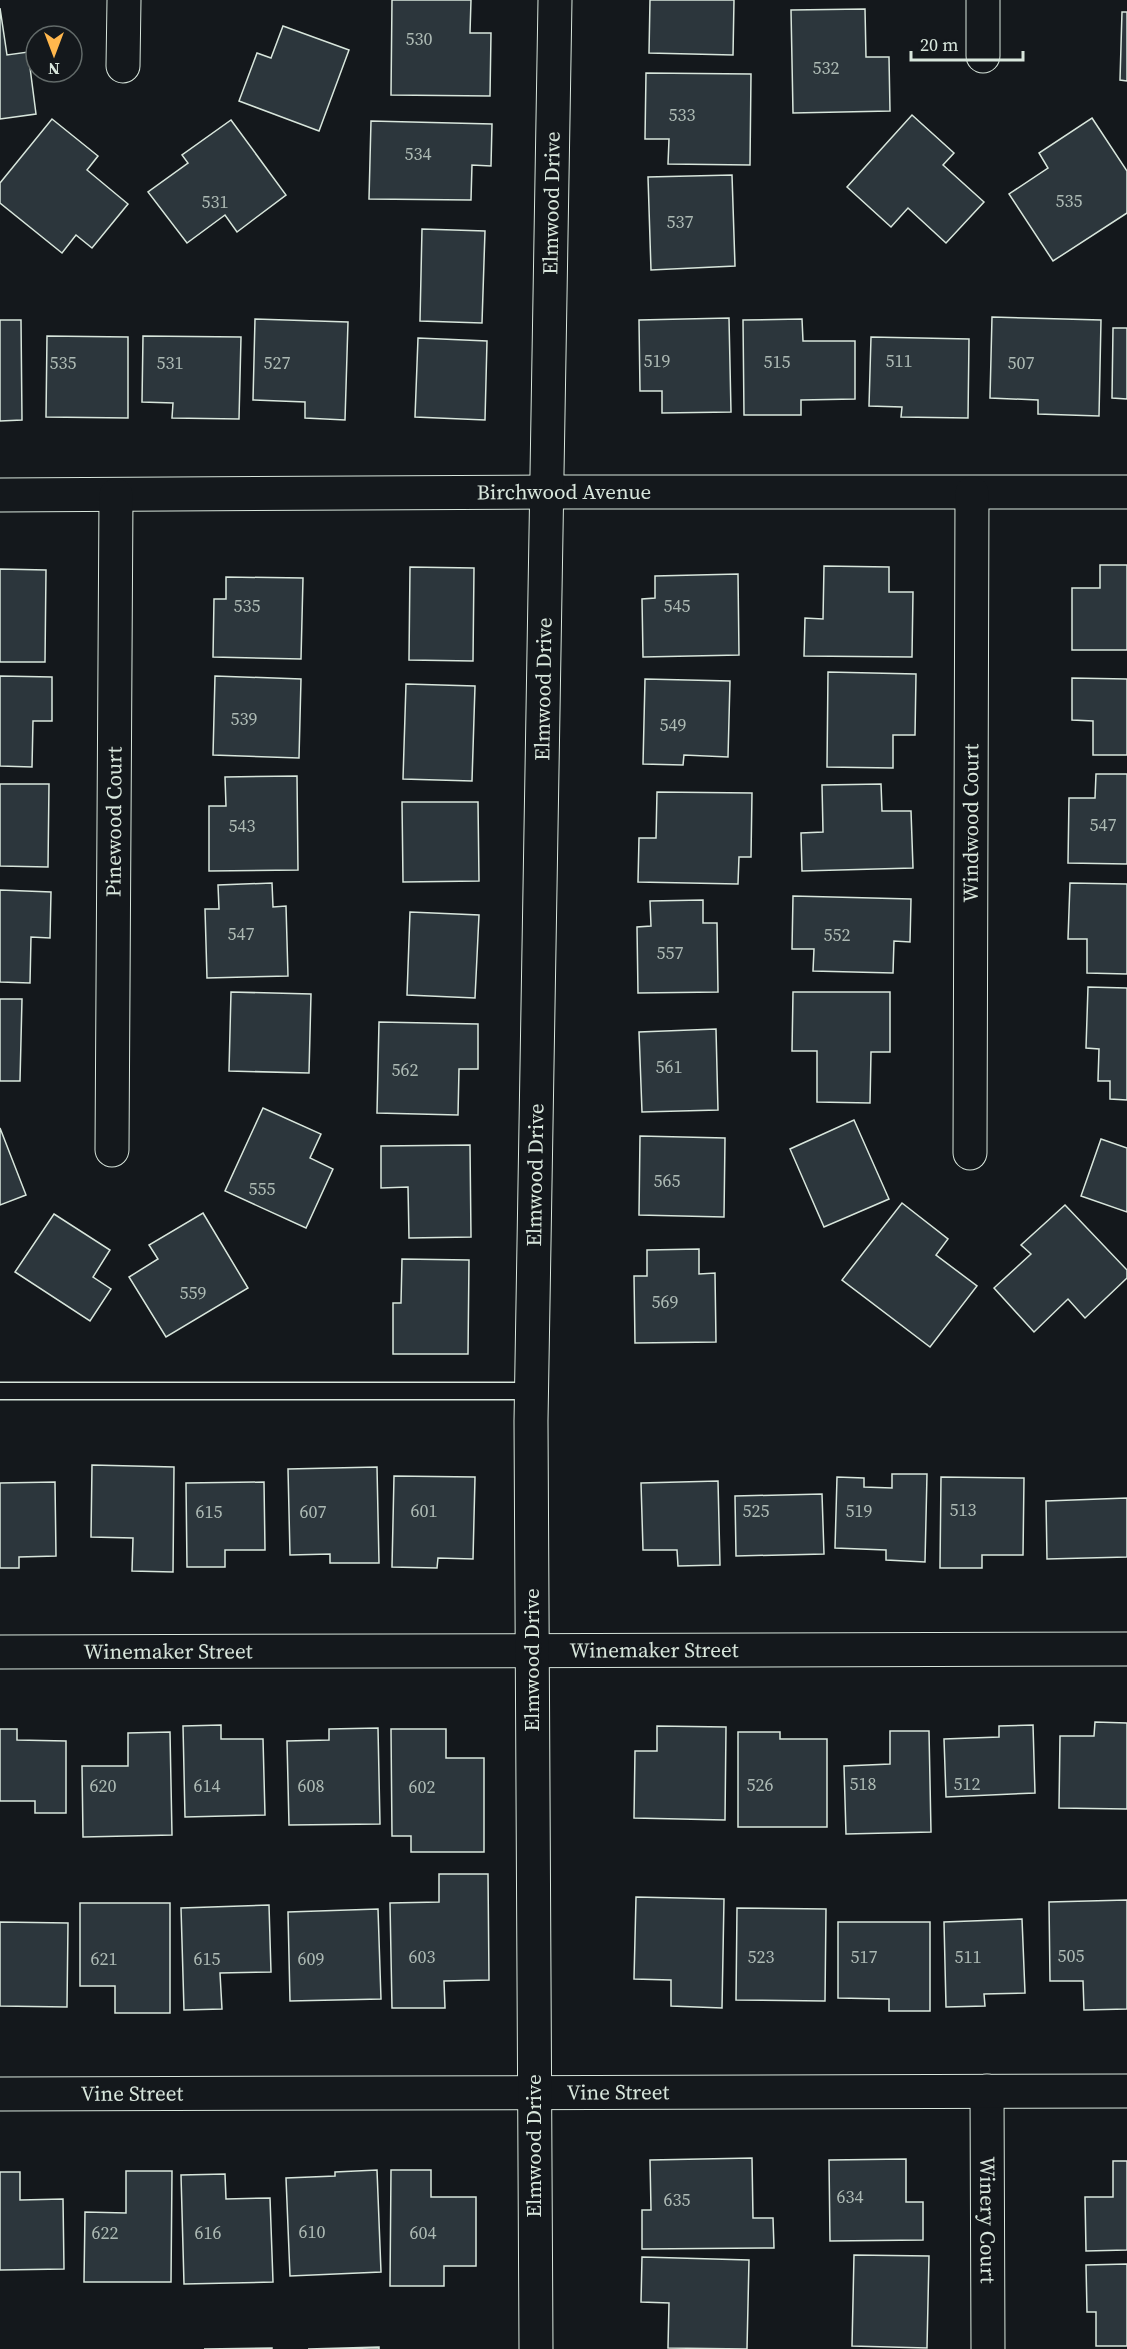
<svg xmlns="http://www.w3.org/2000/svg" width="1127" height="2349" viewBox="0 0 1127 2349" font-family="'Source Serif 4',serif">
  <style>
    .building { fill: #2c363c; stroke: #d8e6dc; stroke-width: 1.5 }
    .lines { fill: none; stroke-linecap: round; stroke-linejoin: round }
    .lane-casing { stroke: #d8e6dc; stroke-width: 19 }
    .street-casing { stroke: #d8e6dc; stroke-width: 35 }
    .lane { stroke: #14181c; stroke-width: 16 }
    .street { stroke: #14181c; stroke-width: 33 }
    .labels { text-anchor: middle; stroke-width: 4.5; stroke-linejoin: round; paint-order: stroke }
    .number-label { font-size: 18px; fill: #adbab4 }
    .street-label { font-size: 21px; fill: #d8e6dc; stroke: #14181c }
  </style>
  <rect width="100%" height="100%" fill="#14181c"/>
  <g class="building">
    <path d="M392,0H471L470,33H491L490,96L391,95Z"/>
    <path d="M650,0H734L733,55L649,53Z"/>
    <path d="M0,8L7,55L28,52L36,114L0,119Z"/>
    <path d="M865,9L866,57H889L890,111L793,113L791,10Z"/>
    <path d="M1122,12H1127V81L1120,80Z"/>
    <path d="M283,26L349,50L319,131L239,101L257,53L271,58Z"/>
    <path d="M646,73L751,74L750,165L668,164L669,139H645Z"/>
    <path d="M912,115L954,153L943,165L984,202L946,243L908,208L891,227L847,187Z"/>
    <path d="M1092,118L1127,171V213L1053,261L1009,194L1048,168L1039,153Z"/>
    <path d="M52,119L98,156L87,170L128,204L92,248L76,235L62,253L0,203V183Z"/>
    <path d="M231,120L286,195L237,232L225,215L187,243L148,192L188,163L182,155Z"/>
    <path d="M371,121L492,124L491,166L472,165L471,200L369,199Z"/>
    <path d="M732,175L735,266L651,270L648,177Z"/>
    <path d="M422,229L485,231L482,323L420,321Z"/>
    <path d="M992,317L1101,320L1099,416L1038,414V400L990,398Z"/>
    <path d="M729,318L731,412L662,413V391H640L639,320Z"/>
    <path d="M255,319L348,322L345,420L305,418V402L253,400Z"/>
    <path d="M802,319L803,341H855V399L801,400V415H744L743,320Z"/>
    <path d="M0,320H21L22,420L0,421Z"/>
    <path d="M1113,328H1127V399L1112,398Z"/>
    <path d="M47,336L128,337V418L46,417Z"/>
    <path d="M143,336L241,337L239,419L172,418L173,403L142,402Z"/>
    <path d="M871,337L969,339L968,418L901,417L902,407L869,406Z"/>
    <path d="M418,338L487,341L485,420L415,417Z"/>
    <path d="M1100,565H1127V650H1072V588H1100Z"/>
    <path d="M824,566L889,567V592H913L912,657L804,656L805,618L823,619Z"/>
    <path d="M410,567L474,568L473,661L409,660Z"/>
    <path d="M0,569L46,570L45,662H0Z"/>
    <path d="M738,574L739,655L643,657L642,599L655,598V576Z"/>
    <path d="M226,577L303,578L301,659L213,657L214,599H226Z"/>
    <path d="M828,672L916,674L915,735H893V768L827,767Z"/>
    <path d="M0,676L52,677V721H33L32,767L0,766Z"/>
    <path d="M215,676L301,679L299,758L213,755Z"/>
    <path d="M1072,678L1127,679V755H1093V721L1072,720Z"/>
    <path d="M645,679L730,681L728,757L684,755L683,765L643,764Z"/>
    <path d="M406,684L475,686L472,781L403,779Z"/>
    <path d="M1096,774H1127V864L1068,863L1069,798H1095Z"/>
    <path d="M297,776L298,870L209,871V806H226L225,777Z"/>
    <path d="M0,784H49L48,867L0,866Z"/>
    <path d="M881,784L882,811H911L913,868L802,871L801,833L823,832L822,785Z"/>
    <path d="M657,792L752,793L751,857H739L738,884L638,882L639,838H656Z"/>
    <path d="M402,802H478L479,881L403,882Z"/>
    <path d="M272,883L273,907L286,906L288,976L207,978L205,909H219L218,885Z"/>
    <path d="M1070,883L1127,884V974L1087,973V939H1068Z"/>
    <path d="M0,890L51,892L50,938L31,937L30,983L0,982Z"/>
    <path d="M793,896L911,899L910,942L894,941L893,973L813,971L814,949H792Z"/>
    <path d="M703,900V923H717L718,992L638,993L637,927L651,926L650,901Z"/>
    <path d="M410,912L479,915L475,998L407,995Z"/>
    <path d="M1088,987L1127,988V1100L1110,1099V1081H1098L1099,1049L1086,1048Z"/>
    <path d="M231,992L311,994L309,1073L229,1071Z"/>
    <path d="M793,992H890V1052H871L870,1103L817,1102V1051H792Z"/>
    <path d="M0,999H22L20,1081H0Z"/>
    <path d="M379,1022L478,1024V1069H459L458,1115L377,1113Z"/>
    <path d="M716,1029L718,1110L642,1112L639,1032Z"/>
    <path d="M263,1108L321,1134L310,1158L333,1169L306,1228L225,1191Z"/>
    <path d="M854,1120L889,1199L824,1227L790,1149Z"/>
    <path d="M0,1128L26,1195L0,1205Z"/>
    <path d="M640,1136L725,1138L724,1217L639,1215Z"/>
    <path d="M1101,1139L1127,1148V1212L1081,1196Z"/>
    <path d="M470,1145L471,1237L409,1238L408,1187L381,1188V1146Z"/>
    <path d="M902,1203L948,1239L936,1255L977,1286L930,1347L842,1280Z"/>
    <path d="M1065,1205L1127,1270V1278L1085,1318L1068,1299L1034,1332L994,1288L1031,1254L1021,1245Z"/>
    <path d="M203,1213L248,1288L166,1337L129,1277L158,1259L149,1245Z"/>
    <path d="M54,1214L110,1250L93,1277L111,1289L90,1321L15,1272Z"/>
    <path d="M699,1249V1274L715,1273L716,1342L635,1343L634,1276H647V1250Z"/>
    <path d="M402,1259L469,1260L468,1354H393V1303H401Z"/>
    <path d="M92,1465L174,1467L173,1572L132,1571L133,1538L91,1537Z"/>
    <path d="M377,1467L379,1563H330V1554L290,1555L288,1469Z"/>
    <path d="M892,1474H927L925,1562L886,1560V1550L835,1548L837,1477L864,1478V1487L892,1488Z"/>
    <path d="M394,1476L475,1477L473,1559L438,1558L437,1568L392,1567Z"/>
    <path d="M941,1477L1024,1478L1023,1555H982V1568H940Z"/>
    <path d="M718,1481L720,1565L678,1566L677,1550H643L641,1483Z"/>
    <path d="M55,1482L56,1556L19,1557V1568H0V1483Z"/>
    <path d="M264,1482L265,1550H225V1567H187L186,1483Z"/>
    <path d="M822,1494L824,1554L736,1556L735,1496Z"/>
    <path d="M1127,1498V1557L1047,1559L1046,1501Z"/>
    <path d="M1095,1722L1127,1723V1809L1059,1808L1060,1736H1094Z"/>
    <path d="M221,1725V1739H263L265,1815L185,1817L183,1726Z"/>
    <path d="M1033,1725L1035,1793L946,1797L944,1739L999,1737V1726Z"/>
    <path d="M657,1726L726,1727L725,1820L634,1818L635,1751H657Z"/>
    <path d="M378,1728L380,1824L289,1825L287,1741L329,1740V1729Z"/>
    <path d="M0,1729H17V1740L66,1741V1813H35V1801H0Z"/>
    <path d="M391,1729H446V1758H484V1852H411V1836H392Z"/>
    <path d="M890,1731H929L931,1832L846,1834L844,1766L890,1764Z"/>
    <path d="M170,1732L172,1835L83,1837L82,1766H128V1733Z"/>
    <path d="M738,1732H780V1739H827V1827H738Z"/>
    <path d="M439,1874H488L489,1980L444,1981L445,2008H392L390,1903L439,1902Z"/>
    <path d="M636,1897L724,1899L722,2008L671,2006V1980L634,1979Z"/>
    <path d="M1127,1900V2009L1084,2010L1083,1981H1050L1049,1902Z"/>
    <path d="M80,1903H170V2013H115V1986H80Z"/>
    <path d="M269,1905L271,1972L220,1973L222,2009L184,2010L181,1908Z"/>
    <path d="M737,1908L826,1909L825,2001L736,2000Z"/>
    <path d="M378,1909L381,1999L290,2001L288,1912Z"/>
    <path d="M1022,1919L1025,1993L984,1994L985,2006L946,2007L944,1922Z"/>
    <path d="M0,1922L68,1923L67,2007L0,2006Z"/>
    <path d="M838,1922H930V2011H889V1999L838,1998Z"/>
    <path d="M752,2158L753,2218H773L774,2248L642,2249V2210H651L650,2160Z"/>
    <path d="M906,2159V2202H923V2240L830,2241L829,2160Z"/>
    <path d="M1113,2161H1127V2250L1086,2251L1085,2197H1113Z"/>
    <path d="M377,2170L381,2272L290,2276L286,2178L335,2176V2172Z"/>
    <path d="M391,2170H431V2197H476V2266H444V2286H390Z"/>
    <path d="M126,2171H172L171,2282H84L85,2212L126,2213Z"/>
    <path d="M0,2172H20V2200L63,2199L64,2269L0,2270Z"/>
    <path d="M225,2174L226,2199L270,2198L273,2282L184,2284L181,2175Z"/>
    <path d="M854,2255L929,2256L927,2348L852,2346Z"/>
    <path d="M642,2257L749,2260L747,2349L668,2348L669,2303L641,2302Z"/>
    <path d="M1127,2264V2346H1096V2312H1087L1086,2265Z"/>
    <path d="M379,2347V2349H308Z"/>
    <path d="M272,2348V2349H204Z"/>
  </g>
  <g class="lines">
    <defs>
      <path id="lane" d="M0,1391H532"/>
      <g id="street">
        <path d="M983,56V0"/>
        <path d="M123,66L124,0"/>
        <path id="s1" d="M0,495L548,492H1127"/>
        <path id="s2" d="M112,1150L116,495"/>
        <path id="s3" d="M970,1153L972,493"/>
        <path id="s4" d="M0,1652L1127,1649"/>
        <path id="s5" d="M987,2091L988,2349"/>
        <path id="s6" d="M0,2094L1127,2091"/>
        <path id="s7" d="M536,2349L531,1421L555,0"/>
      </g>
    </defs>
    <use href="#lane" class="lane-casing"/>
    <use href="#street" class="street-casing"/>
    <use href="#lane" class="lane"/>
    <use href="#street" class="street"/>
  </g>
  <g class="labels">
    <g class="number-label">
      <text x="419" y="45">530</text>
      <text x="826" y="74">532</text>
      <text x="682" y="121">533</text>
      <text x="418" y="160">534</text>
      <text x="1069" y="207">535</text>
      <text x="215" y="208">531</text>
      <text x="680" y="228">537</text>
      <text x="657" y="367">519</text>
      <text x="899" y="367">511</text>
      <text x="777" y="368">515</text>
      <text x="63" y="369">535</text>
      <text x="170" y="369">531</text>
      <text x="277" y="369">527</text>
      <text x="1021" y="369">507</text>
      <text x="247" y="612">535</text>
      <text x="677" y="612">545</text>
      <text x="244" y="725">539</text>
      <text x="673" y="731">549</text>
      <text x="1103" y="831">547</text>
      <text x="242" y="832">543</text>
      <text x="241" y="940">547</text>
      <text x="837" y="941">552</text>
      <text x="670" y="959">557</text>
      <text x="669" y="1073">561</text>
      <text x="405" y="1076">562</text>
      <text x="667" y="1187">565</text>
      <text x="262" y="1195">555</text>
      <text x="193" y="1299">559</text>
      <text x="665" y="1308">569</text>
      <text x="963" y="1516">513</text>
      <text x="424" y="1517">601</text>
      <text x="756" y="1517">525</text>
      <text x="859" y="1517">519</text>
      <text x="209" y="1518">615</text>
      <text x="313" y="1518">607</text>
      <text x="863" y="1790">518</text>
      <text x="967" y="1790">512</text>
      <text x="760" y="1791">526</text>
      <text x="103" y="1792">620</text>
      <text x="207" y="1792">614</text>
      <text x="311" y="1792">608</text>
      <text x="422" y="1793">602</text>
      <text x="1071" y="1962">505</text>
      <text x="422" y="1963">603</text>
      <text x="761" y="1963">523</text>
      <text x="864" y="1963">517</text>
      <text x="968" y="1963">511</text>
      <text x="104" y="1965">621</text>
      <text x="207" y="1965">615</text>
      <text x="311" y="1965">609</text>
      <text x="850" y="2203">634</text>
      <text x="677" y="2206">635</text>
      <text x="312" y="2238">610</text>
      <text x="105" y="2239">622</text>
      <text x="208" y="2239">616</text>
      <text x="423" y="2239">604</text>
    </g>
    <g class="street-label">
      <text dy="7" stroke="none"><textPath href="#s7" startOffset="2146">Elmwood Drive</textPath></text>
      <text dy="7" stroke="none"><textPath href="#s1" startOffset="564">Birchwood Avenue</textPath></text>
      <text dy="7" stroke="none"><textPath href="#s7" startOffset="1660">Elmwood Drive</textPath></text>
      <text dy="7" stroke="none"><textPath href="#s2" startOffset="328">Pinewood Court</textPath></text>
      <text dy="7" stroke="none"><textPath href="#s3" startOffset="330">Windwood Court</textPath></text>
      <text dy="7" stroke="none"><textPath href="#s7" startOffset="1174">Elmwood Drive</textPath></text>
      <text dy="7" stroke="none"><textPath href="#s4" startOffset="654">Winemaker Street</textPath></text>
      <text dy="7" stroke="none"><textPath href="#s4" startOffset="168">Winemaker Street</textPath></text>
      <text transform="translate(532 1660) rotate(-90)" y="7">Elmwood Drive</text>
      <text dy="7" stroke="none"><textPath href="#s6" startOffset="618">Vine Street</textPath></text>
      <text dy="7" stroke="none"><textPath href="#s6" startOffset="132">Vine Street</textPath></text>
      <text transform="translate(534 2146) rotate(-90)" y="7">Elmwood Drive</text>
      <text dy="7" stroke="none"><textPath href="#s5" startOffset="129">Winery Court</textPath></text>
    </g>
  </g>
  <g transform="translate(54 54) rotate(180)"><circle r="28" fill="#14181c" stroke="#626a69" stroke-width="1.5"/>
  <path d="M0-4.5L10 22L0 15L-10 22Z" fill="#ffb74d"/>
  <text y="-9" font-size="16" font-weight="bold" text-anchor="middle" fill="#d8e6dc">N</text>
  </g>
  <path d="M911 51v9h112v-9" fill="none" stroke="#d8e6dc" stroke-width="3"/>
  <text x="920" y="51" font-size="18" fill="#d8e6dc" stroke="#14181c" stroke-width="4.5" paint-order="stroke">20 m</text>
</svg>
